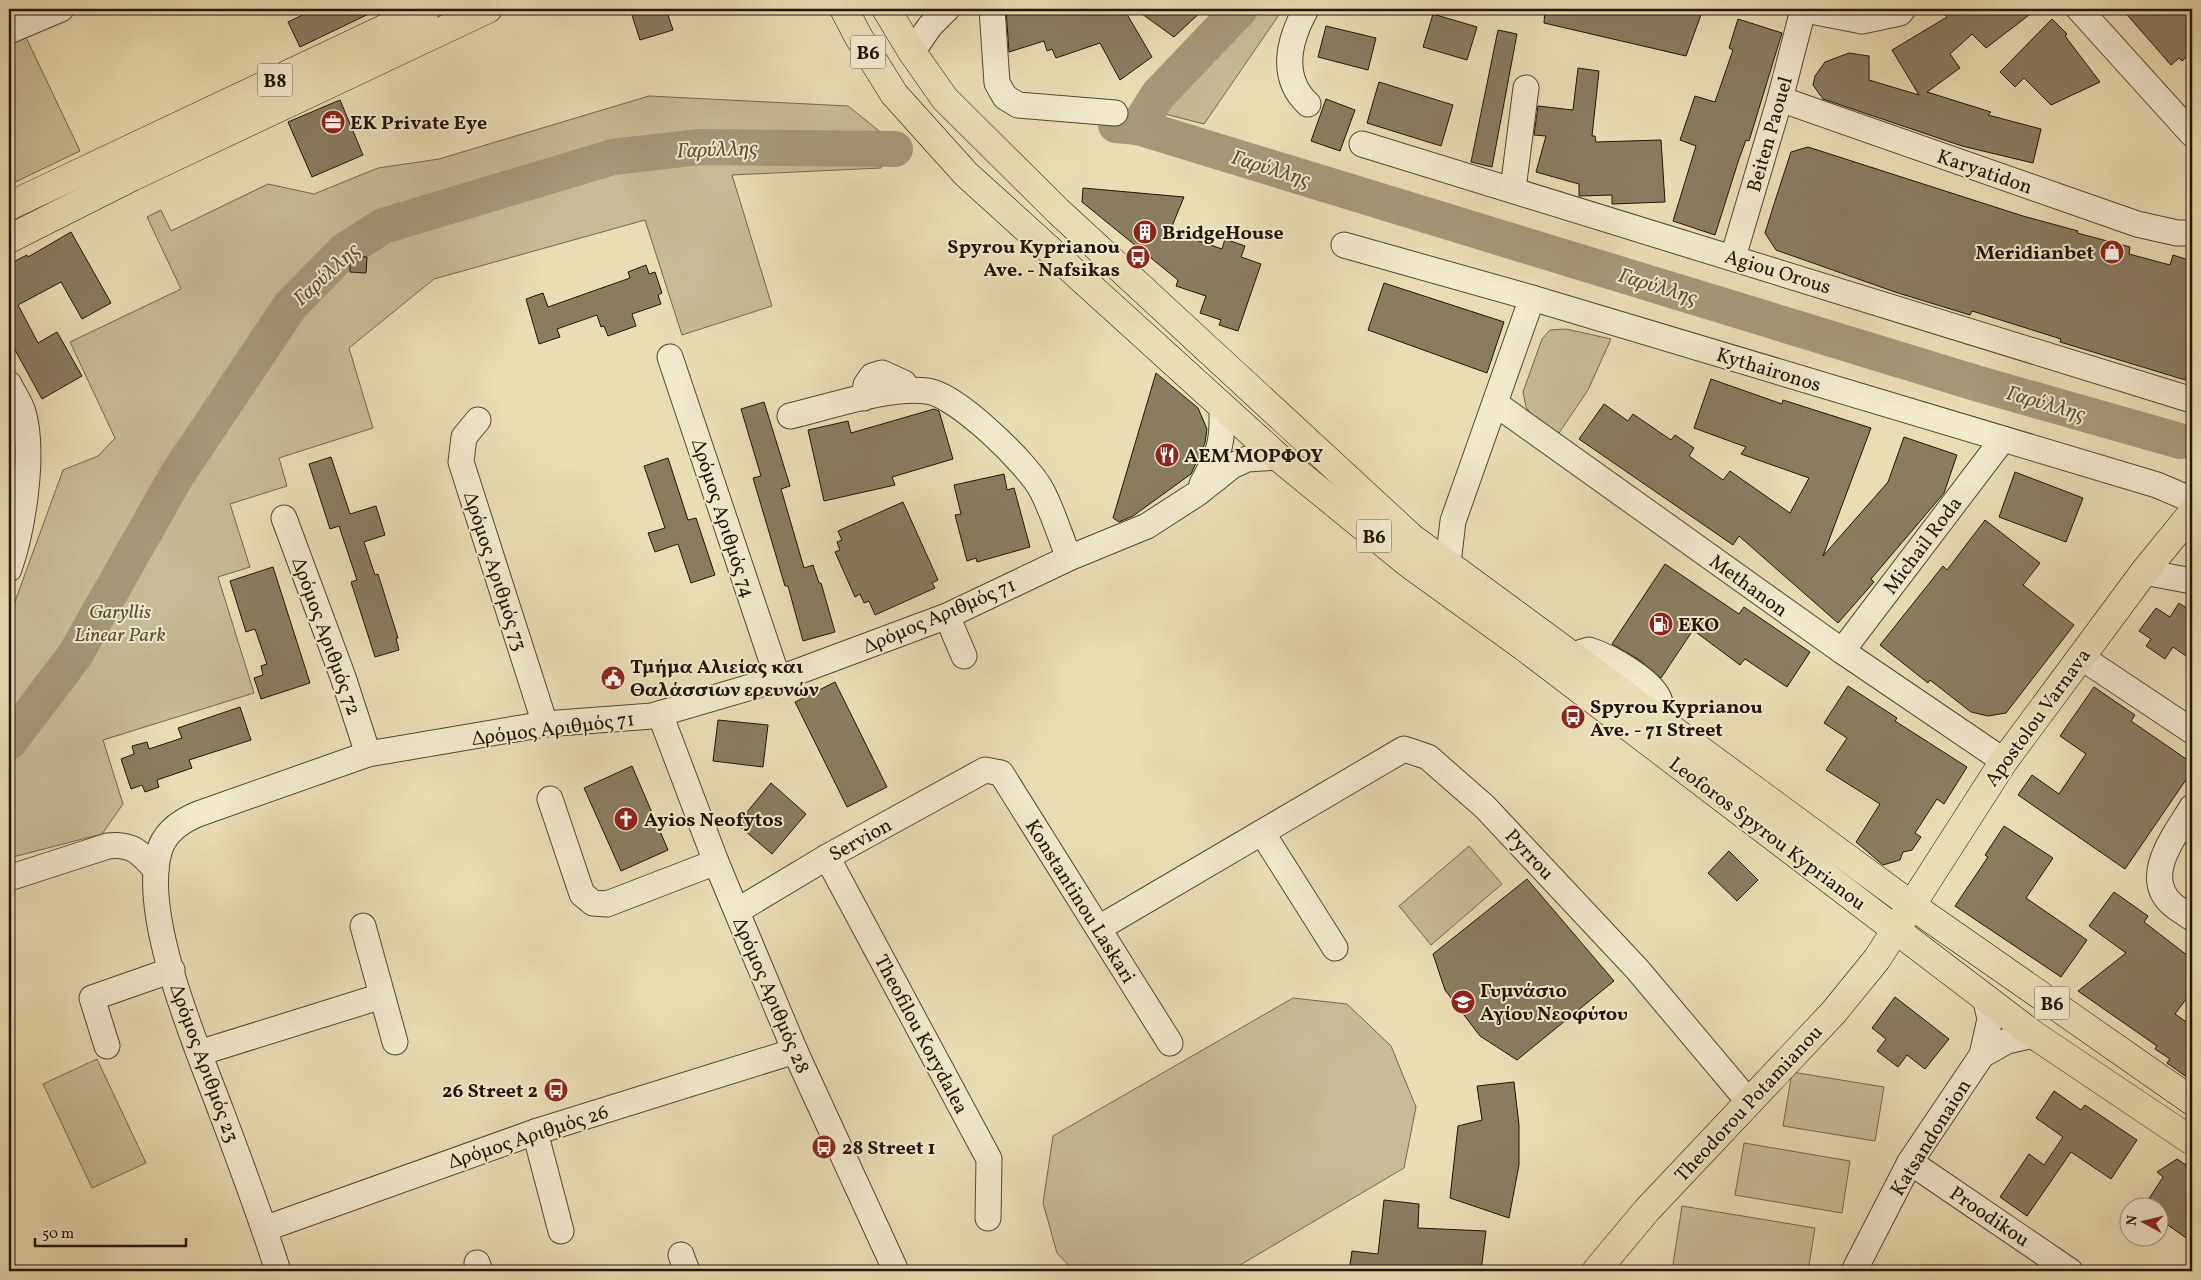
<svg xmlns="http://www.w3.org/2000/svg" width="2201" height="1280" viewBox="0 0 2201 1280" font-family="Vollkorn,serif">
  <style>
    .green { fill: #c7bc95; stroke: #74684e }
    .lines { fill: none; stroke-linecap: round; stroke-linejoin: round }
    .river { stroke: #a59978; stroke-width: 36 }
    .building { fill: #897d60; stroke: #221407 }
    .minor-casing { stroke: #544632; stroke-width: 27 }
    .major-casing { stroke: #221407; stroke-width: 29 }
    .minor { stroke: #f1eacd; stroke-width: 25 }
    .major { stroke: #e9deb2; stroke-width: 28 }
    .labels { text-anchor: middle; stroke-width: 4; stroke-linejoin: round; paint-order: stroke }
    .shield { fill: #f1eacd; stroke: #605442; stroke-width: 1 }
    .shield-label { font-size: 19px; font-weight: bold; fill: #221407 }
    .poi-label { font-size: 20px; font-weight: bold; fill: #221407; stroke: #f1eacd; text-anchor: start }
    .street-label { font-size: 20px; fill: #221407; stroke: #f1eacd }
    .park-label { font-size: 20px; font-style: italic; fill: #5c4f39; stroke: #f1eacd }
    .water-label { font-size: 21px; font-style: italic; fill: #5d503a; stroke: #f1eacd }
  </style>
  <rect width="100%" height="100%" fill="#e9deb2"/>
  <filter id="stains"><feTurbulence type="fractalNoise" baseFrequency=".004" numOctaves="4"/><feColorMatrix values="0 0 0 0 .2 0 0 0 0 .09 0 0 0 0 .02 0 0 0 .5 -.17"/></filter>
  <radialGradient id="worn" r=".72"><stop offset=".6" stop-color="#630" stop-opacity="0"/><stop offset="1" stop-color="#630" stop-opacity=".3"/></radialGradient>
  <g class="green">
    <path d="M1200,9H1283L1204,124L1138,107L1213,19Z"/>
    <path d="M24,33L80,151L9,185V40Z"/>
    <path d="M649,96L848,106L888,138L881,168L732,175L772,306L682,335L645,220L434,279L349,348L373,428L279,458L287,486L230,504L250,567L218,577L254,693L103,740L123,804L102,834L9,858V618L63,470L98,456L115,438L70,342L181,289L147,217L161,210L171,231L268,184L314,194L378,168L439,159Z"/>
    <path d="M1566,329L1611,339L1588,390L1559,433H1554L1533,417L1526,407L1523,392L1542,339L1550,330Z"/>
    <path d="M1469,846L1502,884L1431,945L1399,906Z"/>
    <path d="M1293,998L1347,1004L1391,1046L1416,1107L1404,1168L1230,1271H1074L1057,1253L1043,1203L1053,1136Z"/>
    <path d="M97,1059L146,1163L92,1188L43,1084Z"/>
    <path d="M1792,1072L1884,1087L1875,1141L1783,1126Z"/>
    <path d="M1744,1143L1850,1161L1842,1213L1735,1195Z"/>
    <path d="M1682,1206L1815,1228L1808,1271H1672Z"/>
  </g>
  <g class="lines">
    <g class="river">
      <path d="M1116,125L1138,127L1158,95L1240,9"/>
      <path d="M1138,127L1979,384L2180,441"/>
      <path d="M9,742L75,655L177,475L290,306L344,251L383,226L613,157L699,147L895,149"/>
    </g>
  </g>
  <g class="building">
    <path d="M315,9H379L300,47L288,22Z"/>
    <path d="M630,9H666L673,30L640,40Z"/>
    <path d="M1006,9H1124L1152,57L1120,80L1100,43L1056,58L1052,49L1047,51L1044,41L1009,52Z"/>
    <path d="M1135,9H1204L1174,37Z"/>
    <path d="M1545,9H1688L1702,12L1686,56L1544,23Z"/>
    <path d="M1939,9H2037L1986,48L1972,34L1950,54L1960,68L1927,92L1991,112L1988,115L2041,129L2033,163L1962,146L1823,99L1813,85L1815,76L1825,62L1849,53L1869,56V80L1919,95L1892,50L1947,17Z"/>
    <path d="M2122,9H2192V52L2182,61L2179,58L2171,65Z"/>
    <path d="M1433,14L1477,27L1467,60L1423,47Z"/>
    <path d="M1738,19L1782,33L1749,141L1746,140L1739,159L1715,235L1673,221L1696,146L1680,140L1695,96L1715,102L1733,50L1729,48Z"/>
    <path d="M2052,19L2067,34L2065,36L2100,82L2051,105L2024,78L2015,87L2000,72Z"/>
    <path d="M1326,26L1376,38L1368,70L1318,57Z"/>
    <path d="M1498,30L1517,34L1492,167L1471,162Z"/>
    <path d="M1578,68L1599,71L1592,136H1595L1596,142L1661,140L1665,202L1612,204V195L1579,196V184L1536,172L1546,136L1534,135L1538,106L1573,110Z"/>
    <path d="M1379,82L1453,105L1441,146L1367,123Z"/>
    <path d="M1326,99L1355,110L1340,151L1311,141Z"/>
    <path d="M340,100L363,155L312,177L288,122Z"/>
    <path d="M1808,147L2023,216L2078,231L2077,233L2130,247L2129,254L2170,265L2173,255L2192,261V382L2060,342L2061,339L1972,311L1970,315L1895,292L1776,250L1765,233L1775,201L1791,152Z"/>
    <path d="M1083,188L1184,197L1170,231L1222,249L1225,239L1245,246L1241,257L1261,264L1238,331L1219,325L1221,320L1200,313L1206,296L1176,286L1178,280L1082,202Z"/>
    <path d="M71,232L111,303L82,319L61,282L18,305L38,343L57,332L82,376L42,399L9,339V264L27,255L28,257Z"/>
    <path d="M350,256L367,257L366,273L350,272Z"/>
    <path d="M646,265L649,274L655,272L662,293L658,295L661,304L632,314L636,326L608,336L604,326L601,327L597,315L557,329L560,337L539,344L526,299L543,293L548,307L630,278L628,272Z"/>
    <path d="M1384,283L1504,322L1487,373L1368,330Z"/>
    <path d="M1156,373L1198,408L1207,429L1205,443L1191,474L1133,516L1119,522L1113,518Z"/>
    <path d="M1711,379L1782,404L1783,400L1871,428L1823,556L1888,482L1904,437L1957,455L1944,493L1871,579L1874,582L1838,623L1739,536L1733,545L1579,439L1604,404L1628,421L1633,414L1671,440L1675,435L1694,448L1689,456L1723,480L1730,471L1790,513L1809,478L1741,454L1746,447L1694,428Z"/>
    <path d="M764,402L790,486L781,489L804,568L813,565L819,583H821L835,632L803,641L788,586H785L753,478L761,476L741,409Z"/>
    <path d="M934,409L939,411L953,459L892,477L895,485L824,501L808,430L848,421L851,433Z"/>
    <path d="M331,457L350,514L376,506L385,535L364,542L375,575L378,574L398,638H396L399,650L375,657L351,582L357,580L339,526L330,529L309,464Z"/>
    <path d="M668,458L688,520L696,518L715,575L691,583L678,544L655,552L648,533L665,528L644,466Z"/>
    <path d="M2015,472L2083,498L2066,542L1999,517Z"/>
    <path d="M1004,474L1007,490L1014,488L1030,547L977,562L976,558L967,561L955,515L961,514L954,485Z"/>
    <path d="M903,502L938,580L932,583L935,588L875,615L869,601L864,603L860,594L855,597L835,552L840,550L837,542L842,540L838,531Z"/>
    <path d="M1985,520L2040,563L2023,585L2074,625L2006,713L1988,716L1971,712L1930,680L1928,683L1880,645L1943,566L1947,570Z"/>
    <path d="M1665,564L1739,614L1744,607L1810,652L1787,687L1745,659L1740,665L1693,630L1661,678L1638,659L1612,644Z"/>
    <path d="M273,567L310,683L261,699L254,678L263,675L261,666L267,664L255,629L246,632L230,581Z"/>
    <path d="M2179,603L2192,612V660L2173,647L2165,659L2146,646L2151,639L2139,631L2156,608L2170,617Z"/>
    <path d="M835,682L887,787L847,807L795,702Z"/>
    <path d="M1848,686L1897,718L1895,721L1967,767L1944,804L1937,799L1915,833L1921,837L1912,850L1903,852L1900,860L1883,865L1856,842L1880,804L1826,770L1847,738L1824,723Z"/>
    <path d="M2094,687L2135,715L2131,721L2192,763V771L2125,869L2018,795L2032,775L2059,794L2086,754L2060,736Z"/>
    <path d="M240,707L251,740L189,760L192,768L157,780L159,787L145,792L142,785L131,789L121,759L134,754L132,746L147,742L149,749L182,738L178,728Z"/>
    <path d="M718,720L768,725L763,767L713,761Z"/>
    <path d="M632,766L668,850L621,871L584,788Z"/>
    <path d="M771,783L806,814L772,854L737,824Z"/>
    <path d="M2004,826L2053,858L2026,898L2087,940L2061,977L1955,906L1988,857L1985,855Z"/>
    <path d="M1729,851L1758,880L1737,901L1708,873Z"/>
    <path d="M1527,879L1614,981L1517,1060L1480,1036L1445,990L1433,954Z"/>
    <path d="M2114,892L2148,916L2144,922L2192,959V991L2175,1014L2192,1026V1081L2167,1063L2170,1059L2155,1049L2157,1046L2078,991L2126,953L2089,926Z"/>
    <path d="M1895,997L1949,1039L1925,1069L1907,1055L1898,1067L1877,1051L1886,1039L1872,1028Z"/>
    <path d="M1514,1082L1519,1125V1165L1509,1218L1450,1198L1458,1126L1482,1120L1477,1086Z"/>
    <path d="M2054,1091L2081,1110L2085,1105L2137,1140L2111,1179L2071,1152L2027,1216L2000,1197L2029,1154L2044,1165L2063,1137L2036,1118Z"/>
    <path d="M2177,1159L2192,1169V1242L2158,1218V1208H2143L2163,1177L2157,1172Z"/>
    <path d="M1384,1200L1419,1204L1418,1228L1486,1231L1481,1271H1349L1352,1251L1378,1254Z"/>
  </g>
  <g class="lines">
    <defs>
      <g id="minor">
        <path d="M992,9L997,83L1005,97L1018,105L1115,113"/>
        <path d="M1306,9C1289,40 1279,77 1308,104"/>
        <path d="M1800,9L1862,21L1900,13L1903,9"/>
        <path d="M2079,9L2192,134"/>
        <path d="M9,31L61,9"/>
        <path d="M912,52L930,26L947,9"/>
        <path d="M1780,99L2137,224L2177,233H2192"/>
        <path d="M1362,144L2192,400"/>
        <path d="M1513,189L1526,88"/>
        <path d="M1344,245L1532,298L2157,485L2192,500"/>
        <path d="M1733,257L1780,99L1803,10"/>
        <path d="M670,357L778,679"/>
        <path d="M9,384C13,393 20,402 23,412C35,453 23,529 9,569"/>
        <path d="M864,398L866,385L872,376L882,373L904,383L907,390"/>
        <path d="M1496,404L1842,651L2004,761"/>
        <path d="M790,416C829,407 888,386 927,391C956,394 1029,465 1042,491C1053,512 1060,536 1069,558"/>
        <path d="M478,420L464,437L461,462L545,724"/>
        <path d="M1202,484C1220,450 1223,445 1222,406"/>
        <path d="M284,518L343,677L368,754"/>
        <path d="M1448,563L1453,521L1532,298"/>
        <path d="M2144,572L2192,581"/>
        <path d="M947,616L964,656"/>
        <path d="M1842,651L2003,439"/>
        <path d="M1573,655L1589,650C1608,656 1655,681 1660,702C1661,707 1658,713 1658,718"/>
        <path d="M2081,657L2192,731"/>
        <path d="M660,714L716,862L795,1051L896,1271"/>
        <path d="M550,799L582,894L593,903L607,904L716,862"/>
        <path d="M2192,807C2176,834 2140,877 2173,905C2179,910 2186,914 2192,918"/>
        <path d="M1263,834L1335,948"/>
        <path d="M827,857L989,1159L988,1218"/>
        <path d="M9,878L108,846C132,843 141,853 156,870"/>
        <path d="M737,911L827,857L985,770L1001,773L1170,1043"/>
        <path d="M363,926L395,1042"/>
        <path d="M1099,928L1404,749L1428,757L1485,807L1637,969L1749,1102"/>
        <path d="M107,1046L92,998L172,970"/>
        <path d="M199,1053L382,996"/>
        <path d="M1982,1055L1990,1019L1985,997"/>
        <path d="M535,1132L561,1231"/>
        <path d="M1910,1162L2070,1271"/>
        <path d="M264,1229L535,1132L795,1051"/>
        <path d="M681,1255L687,1271"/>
        <path d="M477,1263L480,1271"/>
        <path d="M278,1271C261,1217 241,1164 221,1111C197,1047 141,918 159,852C164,833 181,821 198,814L368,754L545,724L652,716L778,679L947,616L1069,558L1147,526L1198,493L1232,466L1247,459L1278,457"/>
        <path d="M1854,1271L1910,1162L1982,1055L2007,1041L2034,1035"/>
      </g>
      <g id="major">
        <path d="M844,9L858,36L894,94L966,174L1278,457L1409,564L1524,647L2034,1035L2192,1141"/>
        <path d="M886,9L912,52L945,99L1058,211L1412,538L1911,905L2192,1101"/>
        <path d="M9,206L426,9"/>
        <path d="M9,239L132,177L488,9"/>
        <path d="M1596,1271L1647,1210L1833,1013L1877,959L2004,761L2144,572L2192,513"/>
      </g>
    </defs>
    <use href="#minor" class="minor-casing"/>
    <use href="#major" class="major-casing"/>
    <use href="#minor" class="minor"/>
    <use href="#major" class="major"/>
  </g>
  <defs>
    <symbol id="office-disc" viewBox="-11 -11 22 22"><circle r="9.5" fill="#8f2418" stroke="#f1eacd"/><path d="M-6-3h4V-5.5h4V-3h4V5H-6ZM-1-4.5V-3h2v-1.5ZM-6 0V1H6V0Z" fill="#fff"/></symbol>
    <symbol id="building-disc" viewBox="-11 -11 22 22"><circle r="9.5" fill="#8f2418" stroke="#f1eacd"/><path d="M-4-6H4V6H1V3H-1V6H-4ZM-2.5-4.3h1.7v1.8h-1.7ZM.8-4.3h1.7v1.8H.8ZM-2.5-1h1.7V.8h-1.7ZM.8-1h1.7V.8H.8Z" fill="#fff"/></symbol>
    <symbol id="shop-disc" viewBox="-11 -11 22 22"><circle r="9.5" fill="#8f2418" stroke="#f1eacd"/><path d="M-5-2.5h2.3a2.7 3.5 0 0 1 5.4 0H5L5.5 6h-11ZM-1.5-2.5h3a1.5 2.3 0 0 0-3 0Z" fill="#fff"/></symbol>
    <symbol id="bus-disc" viewBox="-11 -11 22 22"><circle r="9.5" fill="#8f2418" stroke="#f1eacd"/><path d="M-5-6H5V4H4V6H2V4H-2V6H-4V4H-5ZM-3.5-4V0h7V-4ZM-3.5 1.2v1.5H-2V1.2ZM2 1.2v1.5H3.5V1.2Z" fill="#fff"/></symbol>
    <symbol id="restaurant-disc" viewBox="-11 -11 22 22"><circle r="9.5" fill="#8f2418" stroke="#f1eacd"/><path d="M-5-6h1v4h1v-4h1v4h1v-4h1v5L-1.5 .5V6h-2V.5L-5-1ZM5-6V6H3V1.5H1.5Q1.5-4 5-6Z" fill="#fff"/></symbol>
    <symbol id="fuel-disc" viewBox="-11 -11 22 22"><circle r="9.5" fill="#8f2418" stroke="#f1eacd"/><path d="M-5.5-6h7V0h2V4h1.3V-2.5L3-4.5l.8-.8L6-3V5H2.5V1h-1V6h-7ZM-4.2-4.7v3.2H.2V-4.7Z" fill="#fff"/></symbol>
    <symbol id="civic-disc" viewBox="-11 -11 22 22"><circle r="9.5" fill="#8f2418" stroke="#f1eacd"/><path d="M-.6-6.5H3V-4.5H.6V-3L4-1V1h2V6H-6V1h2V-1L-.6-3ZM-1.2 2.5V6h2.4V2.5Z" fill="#fff"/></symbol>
    <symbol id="church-disc" viewBox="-11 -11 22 22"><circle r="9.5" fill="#8f2418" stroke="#f1eacd"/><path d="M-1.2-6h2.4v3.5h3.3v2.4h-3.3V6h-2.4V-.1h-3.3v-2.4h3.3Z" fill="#fff"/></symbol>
    <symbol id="school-disc" viewBox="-11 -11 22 22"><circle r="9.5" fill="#8f2418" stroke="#f1eacd"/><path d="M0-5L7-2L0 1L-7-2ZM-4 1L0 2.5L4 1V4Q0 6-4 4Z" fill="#fff"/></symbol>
  </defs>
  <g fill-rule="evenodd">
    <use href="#office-disc" x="319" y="108" width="28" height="28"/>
    <use href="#building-disc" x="1131" y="218" width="28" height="28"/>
    <use href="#shop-disc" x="2098" y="238" width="28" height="28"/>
    <use href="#bus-disc" x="1124" y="243" width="28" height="28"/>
    <use href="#restaurant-disc" x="1153" y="441" width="28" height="28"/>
    <use href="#fuel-disc" x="1647" y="610" width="28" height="28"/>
    <use href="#civic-disc" x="599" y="664" width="28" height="28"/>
    <use href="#bus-disc" x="1559" y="703" width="28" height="28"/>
    <use href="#church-disc" x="612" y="805" width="28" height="28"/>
    <use href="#school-disc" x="1449" y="988" width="28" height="28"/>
    <use href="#bus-disc" x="542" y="1076" width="28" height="28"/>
    <use href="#bus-disc" x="810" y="1133" width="28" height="28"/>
  </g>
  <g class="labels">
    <g class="shield">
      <rect x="850.5" y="35.5" width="35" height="33" rx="4"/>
      <rect x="257.5" y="63.5" width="35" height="33" rx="4"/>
      <rect x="1356.5" y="519.5" width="35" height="33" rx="4"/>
      <rect x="2034.5" y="986.5" width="35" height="33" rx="4"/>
    </g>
    <g class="shield-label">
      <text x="868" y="59">B6</text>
      <text x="275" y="87">B8</text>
      <text x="1374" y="543">B6</text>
      <text x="2052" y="1010">B6</text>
    </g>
    <g class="poi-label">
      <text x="350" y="129">EK Private Eye</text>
      <text x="1162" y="239">BridgeHouse</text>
      <text x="1120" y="253" text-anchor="end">Spyrou Kyprianou<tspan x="1120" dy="23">Ave. - Nafsikas</tspan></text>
      <text x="2094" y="259" text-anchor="end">Meridianbet</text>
      <text x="1184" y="462">ΑΕΜ ΜΟΡΦΟΥ</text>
      <text x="1678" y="631">EKO</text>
      <text x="630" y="673">Τμήμα Αλιείας και<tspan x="630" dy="23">Θαλάσσιων ερευνών</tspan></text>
      <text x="1590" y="713">Spyrou Kyprianou<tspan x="1590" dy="23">Ave. - 71 Street</tspan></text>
      <text x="644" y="826">Ayios Neofytos</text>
      <text x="1480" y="997">Γυμνάσιο<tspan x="1480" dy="23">Αγίου Νεοφύτου</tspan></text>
      <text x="538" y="1097" text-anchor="end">26 Street 2</text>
      <text x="842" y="1154">28 Street 1</text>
    </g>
    <g class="street-label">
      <text transform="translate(1769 134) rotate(-74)" y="7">Beiten Paouel</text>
      <text transform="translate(1985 171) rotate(19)" y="7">Karyatidon</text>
      <text transform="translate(1778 271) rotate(17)" y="7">Agiou Orous</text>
      <text transform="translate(1769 369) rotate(17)" y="7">Kythaironos</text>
      <text transform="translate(724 518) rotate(72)" y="7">Δρόμος Αριθμός 74</text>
      <text transform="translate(1922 545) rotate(-53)" y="7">Michail Roda</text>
      <text transform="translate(496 571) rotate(72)" y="7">Δρόμος Αριθμός 73</text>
      <text transform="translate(1749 585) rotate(36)" y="7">Methanon</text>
      <text transform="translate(939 615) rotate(-23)" y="7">Δρόμος Αριθμός 71</text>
      <text transform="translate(327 636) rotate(70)" y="7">Δρόμος Αριθμός 72</text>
      <text transform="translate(2037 717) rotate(-54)" y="7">Apostolou Varnava</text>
      <text transform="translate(553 728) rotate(-7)" y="7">Δρόμος Αριθμός 71</text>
      <text transform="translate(1768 833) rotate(37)" y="7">Leoforos Spyrou Kyprianou</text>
      <text transform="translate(860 839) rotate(-29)" y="7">Servion</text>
      <text transform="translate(1530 854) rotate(47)" y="7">Pyrrou</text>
      <text transform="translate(1081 901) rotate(58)" y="7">Konstantinou Laskari</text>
      <text transform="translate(772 995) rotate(67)" y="7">Δρόμος Αριθμός 28</text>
      <text transform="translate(922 1034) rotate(62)" y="7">Theofilou Korydalea</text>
      <text transform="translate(205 1063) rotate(70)" y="7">Δρόμος Αριθμός 23</text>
      <text transform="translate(1748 1103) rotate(-47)" y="7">Theodorou Potamianou</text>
      <text transform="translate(528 1136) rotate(-18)" y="7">Δρόμος Αριθμός 26</text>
      <text transform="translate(1930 1137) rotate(-58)" y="7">Katsandonaion</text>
      <text transform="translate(1990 1216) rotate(34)" y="7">Proodikou</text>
    </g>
    <g class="park-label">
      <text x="120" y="618">Garyllis<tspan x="120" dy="23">Linear Park</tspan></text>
    </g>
    <g class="water-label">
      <text transform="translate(717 149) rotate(-2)" y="7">Γαρύλλης</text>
      <text transform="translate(1271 168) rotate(17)" y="7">Γαρύλλης</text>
      <text transform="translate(326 274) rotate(-43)" y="7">Γαρύλλης</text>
      <text transform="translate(1658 286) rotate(17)" y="7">Γαρύλλης</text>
      <text transform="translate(2046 403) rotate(16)" y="7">Γαρύλλης</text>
    </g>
  </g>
  <rect width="2201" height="1280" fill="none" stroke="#e9deb2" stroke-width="30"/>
  <rect x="10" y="10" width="2181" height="1260" fill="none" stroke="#221407" stroke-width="2.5"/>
  <rect x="15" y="15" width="2171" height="1250" fill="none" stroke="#221407"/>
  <g transform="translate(2144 1222) rotate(277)"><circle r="24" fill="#f1eacd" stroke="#9e947e"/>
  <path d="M0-4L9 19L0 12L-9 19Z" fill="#8f2418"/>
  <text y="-8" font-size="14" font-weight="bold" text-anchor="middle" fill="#221407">N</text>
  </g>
  <path d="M35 1238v8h151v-8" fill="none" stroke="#221407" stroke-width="2.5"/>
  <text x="42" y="1238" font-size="15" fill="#221407" stroke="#f1eacd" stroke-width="4" paint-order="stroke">50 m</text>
  <rect width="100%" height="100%" filter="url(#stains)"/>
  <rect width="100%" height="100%" fill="url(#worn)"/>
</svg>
